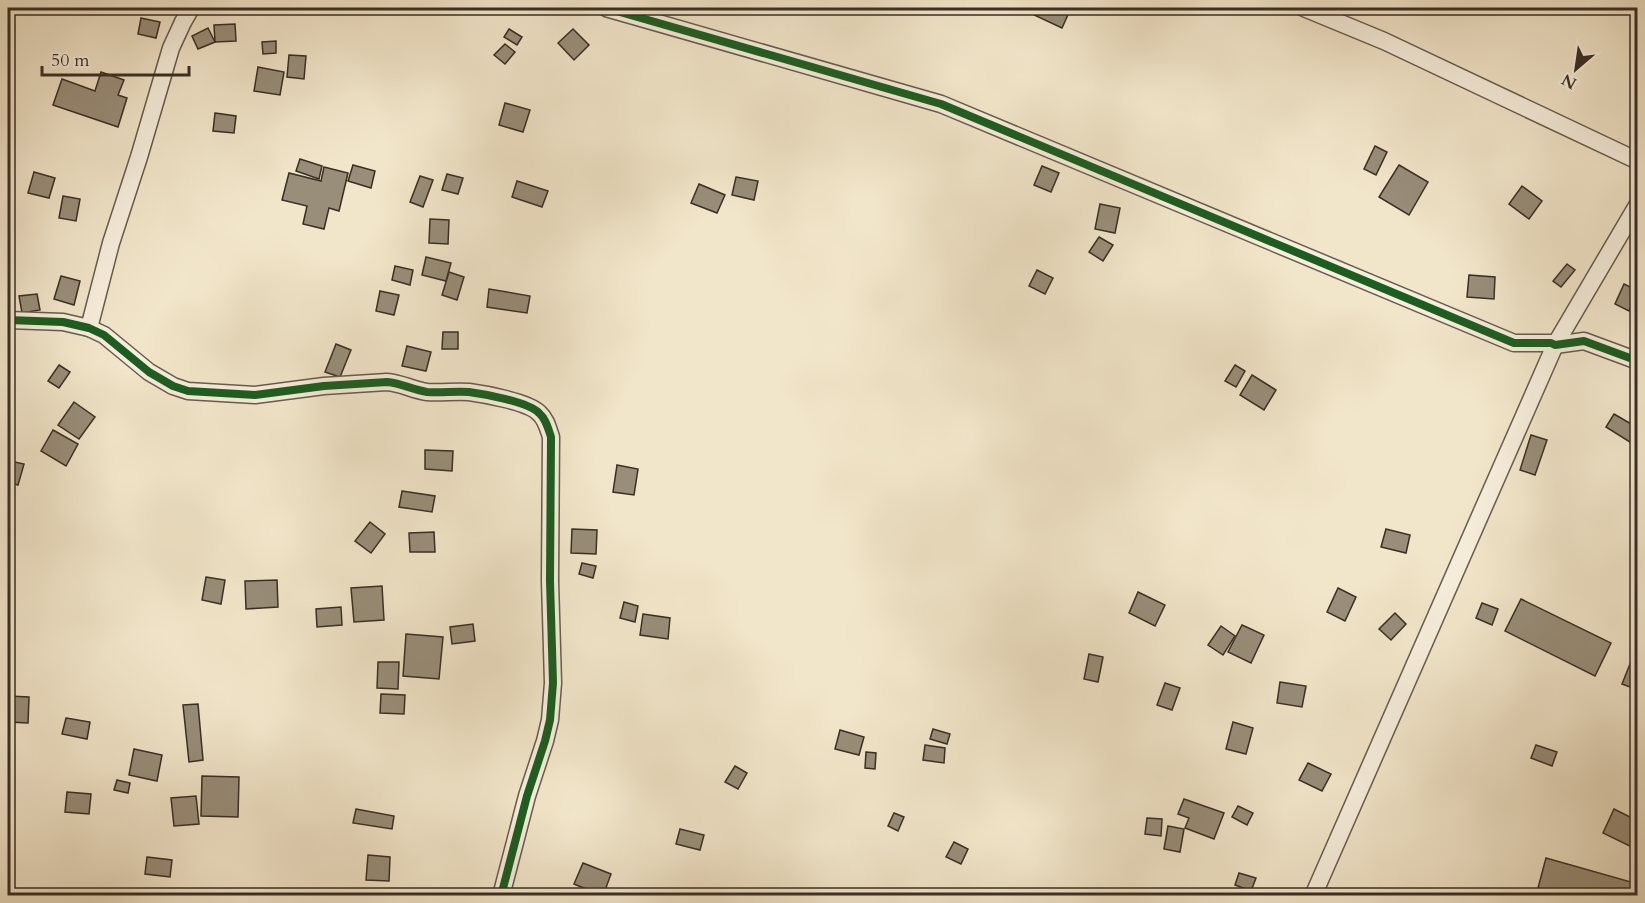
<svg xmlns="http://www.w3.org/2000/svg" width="1645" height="903" viewBox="0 0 1645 903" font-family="Cardo,serif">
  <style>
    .building { fill: #998e7a; stroke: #392e24; stroke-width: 1.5 }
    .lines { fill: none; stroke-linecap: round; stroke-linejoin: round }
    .street-casing { stroke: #675c4e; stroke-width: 19 }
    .street { stroke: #f7efdd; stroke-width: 16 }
    .cycleway-casing { stroke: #f7efdd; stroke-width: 11 }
    .cycleway { stroke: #1b5e20; stroke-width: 8 }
  </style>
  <rect width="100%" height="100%" fill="#f2e6ca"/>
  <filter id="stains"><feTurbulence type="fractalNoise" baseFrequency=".00333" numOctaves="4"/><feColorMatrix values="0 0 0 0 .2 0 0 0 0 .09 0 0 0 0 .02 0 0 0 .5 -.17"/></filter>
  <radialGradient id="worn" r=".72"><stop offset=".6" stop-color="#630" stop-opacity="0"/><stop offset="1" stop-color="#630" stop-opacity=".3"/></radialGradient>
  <g class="building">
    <path d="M17,8H30L21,14Z"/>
    <path d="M1037,8H1071L1062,28L1034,15Z"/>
    <path d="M141,18L160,22L156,38L138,34Z"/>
    <path d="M235,24L236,41L215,42L214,25Z"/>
    <path d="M208,28L215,42L198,49L192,36Z"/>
    <path d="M509,29L522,37L517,45L504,37Z"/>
    <path d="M573,29L589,45L574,60L558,43Z"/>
    <path d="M276,41V53L263,54L262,42Z"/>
    <path d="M505,44L515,52L505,64L494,55Z"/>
    <path d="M289,55L306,56L304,79L287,77Z"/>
    <path d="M258,67L284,72L280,95L254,91Z"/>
    <path d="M101,72L124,80L118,95L127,98L118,127L53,105L62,79L95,91Z"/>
    <path d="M505,103L530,110L523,132L499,125Z"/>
    <path d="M215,113L236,116L234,133L213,131Z"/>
    <path d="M1375,146L1387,152L1376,175L1364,169Z"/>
    <path d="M300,159L322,166L319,179L296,171Z"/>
    <path d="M353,165L375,171L371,188L348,181Z"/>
    <path d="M1399,165L1428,182L1409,215L1379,197Z"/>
    <path d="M1042,166L1059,173L1051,192L1034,185Z"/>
    <path d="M324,167L348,173L339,211L329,208L324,229L303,224L307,206L282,200L289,173L321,181Z"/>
    <path d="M34,172L55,178L49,198L28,193Z"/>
    <path d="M447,174L463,178L458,194L442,190Z"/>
    <path d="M420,176L433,180L423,207L410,202Z"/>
    <path d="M736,177L758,181L754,200L732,195Z"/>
    <path d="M517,181L548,191L542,207L512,197Z"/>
    <path d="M699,184L725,195L717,213L691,203Z"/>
    <path d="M1522,186L1542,201L1529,219L1509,204Z"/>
    <path d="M63,196L80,199L76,221L59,218Z"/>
    <path d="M1100,204L1120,208L1115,233L1095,229Z"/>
    <path d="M430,219L449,220L448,244L429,243Z"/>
    <path d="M1099,237L1113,245L1103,261L1089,252Z"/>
    <path d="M426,257L451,263L446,281L422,275Z"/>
    <path d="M1567,264L1575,270L1561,287L1553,281Z"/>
    <path d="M395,266L413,270L410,285L392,280Z"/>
    <path d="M1037,270L1053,278L1045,294L1029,286Z"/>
    <path d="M449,272L464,277L457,300L442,295Z"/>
    <path d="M1469,275L1495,277L1494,299L1467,297Z"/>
    <path d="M61,276L80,281L74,305L54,299Z"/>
    <path d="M1624,284L1638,291L1629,311L1615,304Z"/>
    <path d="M489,289L530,296L527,313L487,307Z"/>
    <path d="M380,291L399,295L394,315L376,311Z"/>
    <path d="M37,294L40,310L22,313L19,296Z"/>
    <path d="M443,332H458V349H442Z"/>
    <path d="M336,344L351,350L340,377L325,372Z"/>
    <path d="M407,346L431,352L426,371L402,366Z"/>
    <path d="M59,365L70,372L59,388L48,381Z"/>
    <path d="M1235,365L1245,371L1236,387L1225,381Z"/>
    <path d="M1252,375L1276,390L1264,410L1240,395Z"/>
    <path d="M74,402L95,417L79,439L58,425Z"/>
    <path d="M1614,414L1638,428V437L1633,444L1606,427Z"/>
    <path d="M53,430L78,444L66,466L41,451Z"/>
    <path d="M1531,435L1547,440L1535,475L1520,470Z"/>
    <path d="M425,450L453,451L452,471L425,469Z"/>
    <path d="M10,461L24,464L18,485L8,482V471Z"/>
    <path d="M617,465L638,469L634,495L613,492Z"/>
    <path d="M8,484L11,485L8,510Z"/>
    <path d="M402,491L435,496L432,512L399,507Z"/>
    <path d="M370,522L385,534L371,553L355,541Z"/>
    <path d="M572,529L597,530L596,554L571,553Z"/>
    <path d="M1386,529L1410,535L1406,553L1381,547Z"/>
    <path d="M434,532L435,552H410L409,533Z"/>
    <path d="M582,563L596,566L593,578L579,574Z"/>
    <path d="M206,577L225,580L221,604L202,600Z"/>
    <path d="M277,580L278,607L246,609L245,581Z"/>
    <path d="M382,586L384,620L354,622L351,588Z"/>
    <path d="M1338,588L1356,597L1345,621L1327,612Z"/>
    <path d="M1138,592L1165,605L1155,626L1129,613Z"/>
    <path d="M1521,599L1611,643L1595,676L1505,631Z"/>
    <path d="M624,602L638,606L635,622L620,618Z"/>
    <path d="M1482,603L1498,609L1492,625L1476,618Z"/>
    <path d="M341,607L342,625L317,627L316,609Z"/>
    <path d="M1395,613L1406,624L1391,640L1379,629Z"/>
    <path d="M643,614L670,618L668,639L640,635Z"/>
    <path d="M473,624L475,641L452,644L450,627Z"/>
    <path d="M1242,625L1264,635L1251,663L1228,652Z"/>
    <path d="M1221,626L1235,636L1223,655L1208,645Z"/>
    <path d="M406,634L443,637L439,679L403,676Z"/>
    <path d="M1089,654L1103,657L1098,682L1084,679Z"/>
    <path d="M378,662H399L398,689L377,688Z"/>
    <path d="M1630,664L1638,667V690L1622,684Z"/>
    <path d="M1280,682L1306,686L1302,707L1277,703Z"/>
    <path d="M1165,683L1180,688L1172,710L1157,705Z"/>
    <path d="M381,694L405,695L404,714L380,713Z"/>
    <path d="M8,696L29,697L28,723L8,722Z"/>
    <path d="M198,704L203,760L189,762L183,705Z"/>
    <path d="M66,718L90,722L87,739L62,734Z"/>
    <path d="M1233,722L1253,728L1246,754L1226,749Z"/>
    <path d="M933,729L950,734L947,744L930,739Z"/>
    <path d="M840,730L864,737L859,755L835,749Z"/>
    <path d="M925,745L945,748L944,763L923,760Z"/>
    <path d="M1536,745L1557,752L1552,766L1531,758Z"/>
    <path d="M134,749L162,755L157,781L129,775Z"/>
    <path d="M866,752L876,753L875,769L865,768Z"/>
    <path d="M1308,763L1331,774L1322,791L1299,780Z"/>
    <path d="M735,766L747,773L738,789L725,782Z"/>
    <path d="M202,776L239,777L238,817L201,816Z"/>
    <path d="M117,780L130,783L128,793L114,790Z"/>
    <path d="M67,792L91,794L89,814L65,812Z"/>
    <path d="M196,796L199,824L174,826L171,798Z"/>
    <path d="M1184,799L1224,813L1214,839L1185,828L1189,818L1178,814Z"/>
    <path d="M1238,806L1253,813L1247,825L1232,817Z"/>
    <path d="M356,809L394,816L392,829L353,823Z"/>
    <path d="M1614,809L1638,821V850L1603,833Z"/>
    <path d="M894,813L904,817L898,831L888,826Z"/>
    <path d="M1147,818L1162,819L1161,836L1145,834Z"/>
    <path d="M1168,826L1184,829L1180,852L1164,849Z"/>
    <path d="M680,829L704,835L700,850L676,844Z"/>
    <path d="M954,842L968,849L961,864L946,857Z"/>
    <path d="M368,855L390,857L389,881L366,880Z"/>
    <path d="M147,857L172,860L170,877L145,874Z"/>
    <path d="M1546,858L1638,884V896H1566L1538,888Z"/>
    <path d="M583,863L611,874L603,896L574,884Z"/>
    <path d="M1239,873L1256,878L1251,891L1235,885Z"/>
    <path d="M1237,889L1239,896H1225V892Z"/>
  </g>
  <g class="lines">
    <defs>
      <g id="street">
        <path d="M606,8L941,104L1514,343H1551L1555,345L1584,341L1638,361"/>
        <path d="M1304,8L1384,41L1638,161"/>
        <path d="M8,320L63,322L89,328L104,335L149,372L173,386L188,391L255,395L324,386L387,382C401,383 413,390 427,392C441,393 455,391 469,392C484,394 529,402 539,413C546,419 548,428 551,437L550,581L553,683L550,720L545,741L527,796L501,896"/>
        <path d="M89,328L111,243L139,157L171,48L183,22L191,8"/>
        <path d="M1313,896L1555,345L1638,204"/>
      </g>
    </defs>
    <use href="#street" class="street-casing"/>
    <use href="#street" class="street"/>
    <defs>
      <g id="cycleway">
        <path d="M606,8L941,104L1514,343H1551L1555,345L1584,341L1638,361"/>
        <path d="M8,320L63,322L89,328L104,335L149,372L173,386L188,391L255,395L324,386L387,382C401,383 413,390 427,392C441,393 455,391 469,392C484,394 529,402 539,413C546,419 548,428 551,437L550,581L553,683L550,720L545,741L527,796L501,896"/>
      </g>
    </defs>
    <use href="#cycleway" class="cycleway-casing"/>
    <use href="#cycleway" class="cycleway"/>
  </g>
  <rect width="1645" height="903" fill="none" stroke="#f2e6ca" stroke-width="30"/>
  <rect x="9" y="9" width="1627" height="885" fill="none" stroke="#392e24" stroke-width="3"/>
  <rect x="15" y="15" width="1615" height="873" fill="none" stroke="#392e24" stroke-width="1.5"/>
  <g transform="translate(1576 69) rotate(209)" stroke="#f7efdd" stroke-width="4.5" paint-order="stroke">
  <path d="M0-4.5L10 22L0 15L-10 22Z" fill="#392e24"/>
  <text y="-9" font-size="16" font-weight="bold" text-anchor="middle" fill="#392e24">N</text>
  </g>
  <path d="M42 66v9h147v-9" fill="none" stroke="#392e24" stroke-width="3"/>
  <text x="51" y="66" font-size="18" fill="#392e24" stroke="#f7efdd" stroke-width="4.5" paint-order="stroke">50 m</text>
  <rect width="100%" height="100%" filter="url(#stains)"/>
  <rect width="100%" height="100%" fill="url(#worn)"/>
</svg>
